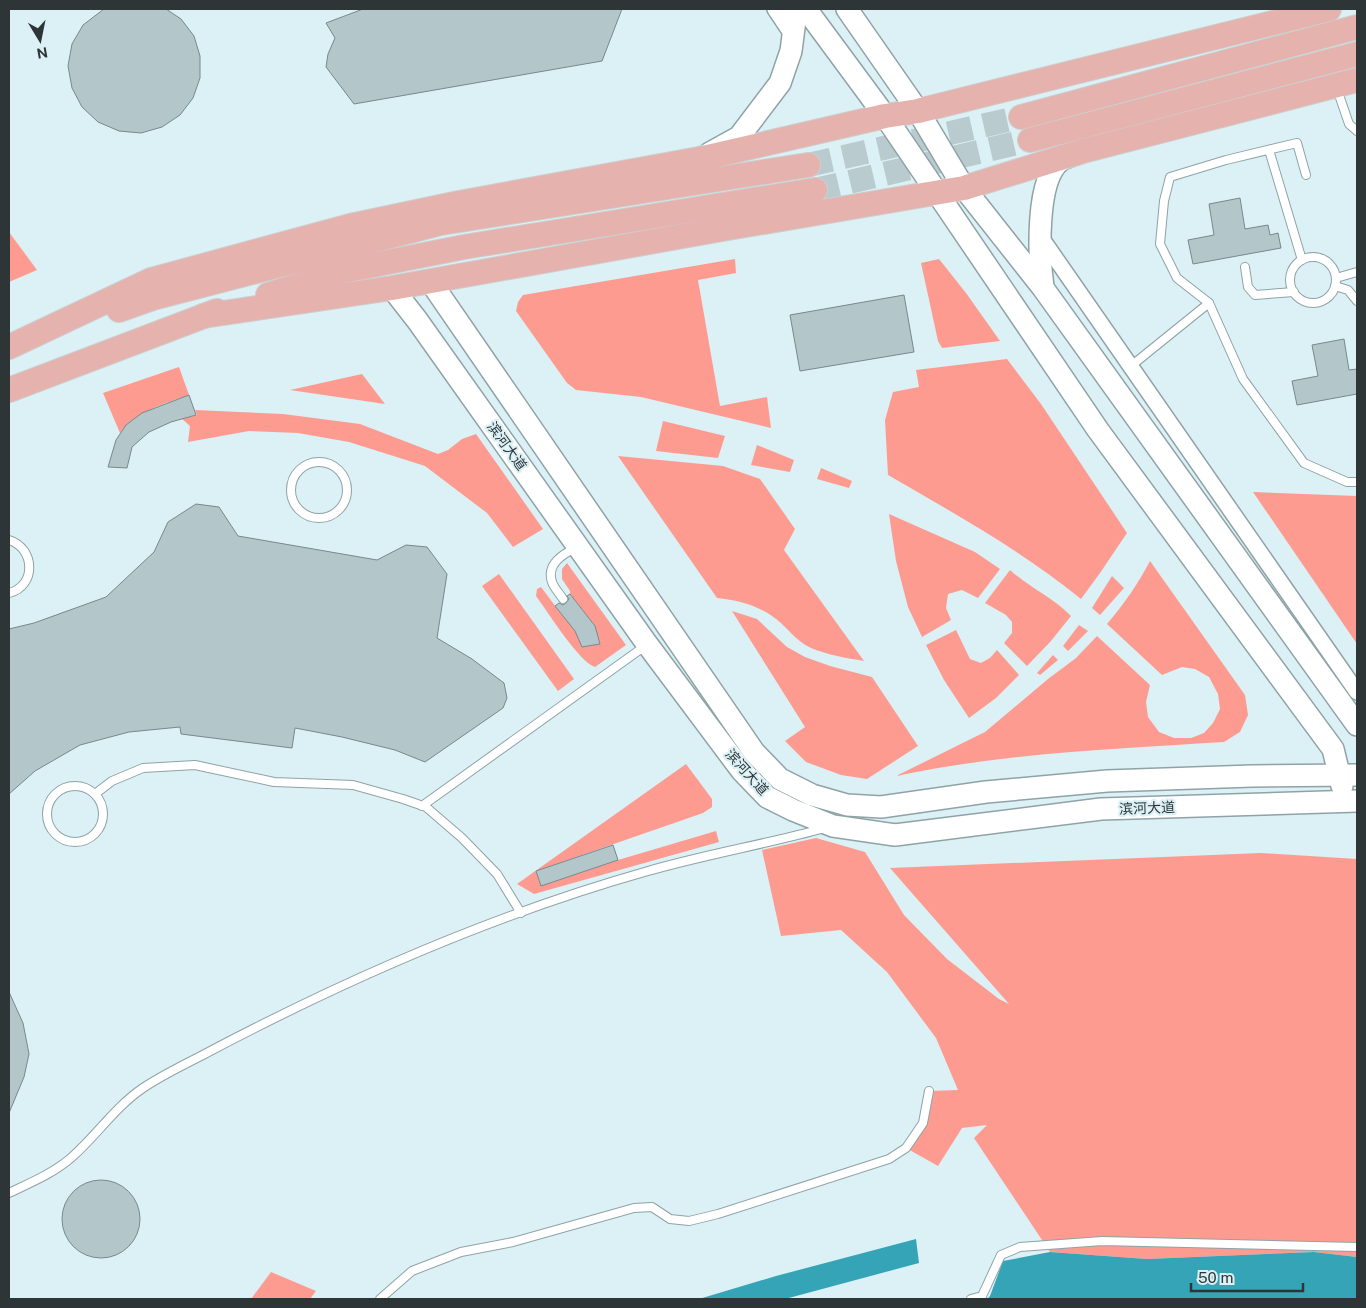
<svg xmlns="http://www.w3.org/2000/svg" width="1366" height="1308" viewBox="0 0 1366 1308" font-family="'Public Sans','Noto Sans SC',sans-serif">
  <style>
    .green { fill: #fd9b91 }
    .water { fill: #35a4b6 }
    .building { fill: #b3c7cb; stroke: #76898d }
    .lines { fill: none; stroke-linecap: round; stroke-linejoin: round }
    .primary-tunnel { stroke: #b9cbcf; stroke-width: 24; stroke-dasharray: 24 12; stroke-linecap: butt }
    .lane-casing { stroke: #8fa3a7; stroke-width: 10 }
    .street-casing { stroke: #8fa3a7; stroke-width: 18 }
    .secondary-casing { stroke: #8fa3a7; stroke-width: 24 }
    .primary-casing { stroke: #cdcfcf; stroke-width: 26 }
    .lane { stroke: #fff; stroke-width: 8 }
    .street { stroke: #fff; stroke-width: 15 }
    .secondary { stroke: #fff; stroke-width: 21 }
    .primary { stroke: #e5b2ad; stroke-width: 24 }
    .labels { text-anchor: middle; stroke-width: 4.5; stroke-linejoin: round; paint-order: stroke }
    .street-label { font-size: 14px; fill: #2d3537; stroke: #dcf1f5 }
  </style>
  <rect width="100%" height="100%" fill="#dcf1f5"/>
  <g class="green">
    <path d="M9,232L37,270L9,282Z"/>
    <path d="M735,259L736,273L698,280L720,406L767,397L771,428L641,397L576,390L567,383L516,311L518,302L523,295Z"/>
    <path d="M939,259L966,293L1000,341L942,348L938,341L921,263Z"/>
    <path d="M1007,359L1041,404L1127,533L1100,573L1081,599C1021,550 955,514 888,475L885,420L893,392L919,387L916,370Z"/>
    <path d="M179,367L189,395C164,404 136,411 120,433L103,393Z"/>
    <path d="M362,374L385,404L290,390Z"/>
    <path d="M195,410L283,414L360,424L438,454L448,450L462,439L476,434L543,529L513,547L487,513L425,466L349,442L298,433L249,431L188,442L190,426L182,419L197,415Z"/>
    <path d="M663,421L725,436L718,458L656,451Z"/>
    <path d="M757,445L794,460L790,472L751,465Z"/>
    <path d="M618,456L723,466L760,479L795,529L784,550L864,661C846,658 828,655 811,648C795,641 786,625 772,616C756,605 737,600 717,598Z"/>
    <path d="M821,468L852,481L849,488L817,479Z"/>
    <path d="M1253,492L1357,496V644Z"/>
    <path d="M889,514L975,552L1000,569L978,598L962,590L948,594L946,608L951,620L922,637L908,607L896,561Z"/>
    <path d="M1150,561L1245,695L1248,715L1240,732L1224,742C1115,749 1004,753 896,776L985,732L1048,679L1076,658L1097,636L1150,685L1146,702L1148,717L1159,732L1174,738H1191L1204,733L1213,723L1220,709L1218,694L1209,677L1195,669L1182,667L1162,675L1107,624C1124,604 1138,584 1150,561Z"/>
    <path d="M567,563L626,645L595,667C579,662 548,612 536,596L537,589L541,587L562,615L600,644L595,626L570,594V591L562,579V569Z"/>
    <path d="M1010,570C1030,588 1052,597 1071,616L1051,641L1027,666L1004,643L1012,633V622L1006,615L985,603Z"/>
    <path d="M499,574L574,679L558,691L482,586Z"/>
    <path d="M1112,576L1124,588L1100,615L1092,608Z"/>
    <path d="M732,611L757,619L787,647L805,657L830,666L872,677L918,746L867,779L841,775L806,762L785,741L805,727Z"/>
    <path d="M1079,625L1088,631L1068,651L1063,646Z"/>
    <path d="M956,630L970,659L981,663L990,658L997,650L1019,675L996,698L969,718L944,680L926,645Z"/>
    <path d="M1053,655L1058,660L1040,675L1037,673Z"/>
    <path d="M686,764L712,799V807L703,813L536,871L541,886L618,860L716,831L719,842L534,894L517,884Z"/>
    <path d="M816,838L865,852L904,915L947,959L999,999L1009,1004L890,868L1261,853L1357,859V1257L1314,1252L1147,1259L1050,1252L974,1138L987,1125L962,1128L938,1166L906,1148L923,1123L929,1091L958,1090L936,1038L887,972L841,930L781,936L762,850Z"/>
    <path d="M271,1272L316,1291L310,1299H251Z"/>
  </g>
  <g class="water">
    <path d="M916,1239L919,1263L785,1299H699L776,1276Z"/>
    <path d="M1050,1252L1147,1259L1314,1252L1357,1257V1299H987L990,1296L1003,1261Z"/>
  </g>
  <g class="building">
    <path d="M104,9H166L181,19L194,36L200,56V78L193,98L180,115L162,127L141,133L119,131L98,122L82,107L72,88L68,66L72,44L83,25Z"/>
    <path d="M363,9H622L602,61L354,104L326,67L328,54L335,38L326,23Z"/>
    <path d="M1240,198L1245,229L1268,225L1270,235L1278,233L1281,248L1193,264L1188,240L1214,235L1209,204Z"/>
    <path d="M904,295L914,352L800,371L790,315Z"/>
    <path d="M1344,339L1349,370L1357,369V394L1297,405L1292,381L1318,376L1312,345Z"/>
    <path d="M189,395L196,415L171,422L149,432L132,447L127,468L108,467L116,440L126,425L142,413Z"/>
    <path d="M196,504L219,507L238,536L377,560L406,545L427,547L447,574L437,638L472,659L504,683L507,698L503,708L425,762L395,750L342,737L295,728L292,748L181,734L180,727L129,732L80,745L35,771L9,794V629L34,623L106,597L154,552L168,522Z"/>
    <path d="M570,594L595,626L600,644L582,647L575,631L555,606L559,603L563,605L566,603L569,599L567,596Z"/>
    <path d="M613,845L618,860L541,886L536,871Z"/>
    <path d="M9,992L23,1023L29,1054L24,1077L9,1113Z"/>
    <circle cx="101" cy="1219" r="39"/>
  </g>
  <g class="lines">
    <g class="primary-tunnel">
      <path d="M808,165L1021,117"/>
      <path d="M815,190L1030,140"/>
    </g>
    <defs>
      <g id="lane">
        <path d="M1337,89L1349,124L1357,131"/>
        <path d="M1269,150L1302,260"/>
        <circle cx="1313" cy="280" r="23"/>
        <path d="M1245,267L1248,287L1255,295L1294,292"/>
        <path d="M1336,278L1357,272"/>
        <path d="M1335,286L1348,290L1357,301"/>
        <path d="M1209,303L1177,278L1160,244L1164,201L1170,177L1226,160L1297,143L1306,175"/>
        <path d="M1131,366L1209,303L1243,379L1304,463L1347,482H1357"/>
        <circle cx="319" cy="490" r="28"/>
        <path d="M9,540C35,548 37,586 9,593"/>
        <path d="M563,599C560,594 554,588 552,582C546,564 563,554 577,547"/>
        <circle cx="75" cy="814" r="28"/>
        <path d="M95,794L112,781L143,768L195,765L274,782L353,785L403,799L426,807L462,838L497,874L521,913"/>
        <path d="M422,806L645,646"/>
        <path d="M9,1193C30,1183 54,1173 72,1157C97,1135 115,1107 143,1088C161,1076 181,1066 199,1057C342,981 492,915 648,871C707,854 767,844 825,828"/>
        <path d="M380,1299L412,1271L461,1252L513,1242L634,1208L652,1207L670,1219L689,1221L718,1214L889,1159L906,1148L923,1123L929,1091"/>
        <path d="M971,1299L982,1296L1001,1255L1020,1247L1102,1241L1357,1247"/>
      </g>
      <g id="street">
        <path d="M775,9L793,36"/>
        <path d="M1040,236L1357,692"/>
      </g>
      <g id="secondary">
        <path d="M806,9L885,116L1098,430L1333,749L1342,786"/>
        <path d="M847,9L918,111L964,188L1043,288L1357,725"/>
        <path d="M710,153L739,137L780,83L791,51L795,20L794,9"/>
        <path d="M430,281L754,752L780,779L812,795L847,805L881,807L986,792L1107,781L1252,776L1357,775"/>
        <path d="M1043,287C1039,258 1035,179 1061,160C1064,158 1069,157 1072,155"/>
        <path d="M392,288L417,320L647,644L742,771L767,797L793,810L833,826L895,835L1101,809L1357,801"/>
      </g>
      <g id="primary">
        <path d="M1021,117L1357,27"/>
        <path d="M1030,140L1357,54"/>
        <path d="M268,295L343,271L464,247L815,190"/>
        <path d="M119,310L153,298L441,223L808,165"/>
        <path d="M203,316L392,288L722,229L964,188L1083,151L1357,80"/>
        <path d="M9,347L151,280L350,226L459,203L699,159L885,116L918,111L1329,9"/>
        <path d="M9,390L217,311"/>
      </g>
    </defs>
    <use href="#lane" class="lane-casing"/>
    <use href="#street" class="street-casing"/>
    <use href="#secondary" class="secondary-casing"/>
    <use href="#primary" class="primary-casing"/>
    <use href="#lane" class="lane"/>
    <use href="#street" class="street"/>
    <use href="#secondary" class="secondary"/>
    <use href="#primary" class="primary"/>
  </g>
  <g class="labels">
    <g class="street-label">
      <text transform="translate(507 446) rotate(54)" y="5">滨河大道</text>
      <text transform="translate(747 772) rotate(48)" y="5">滨河大道</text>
      <text transform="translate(1147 808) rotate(-2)" y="5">滨河大道</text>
    </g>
  </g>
  <rect width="1366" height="1308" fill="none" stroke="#2d3537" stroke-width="20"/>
  <g transform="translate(40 40) rotate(170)" stroke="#dcf1f5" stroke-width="4" paint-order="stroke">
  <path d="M0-4L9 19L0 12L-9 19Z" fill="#2d3537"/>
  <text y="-8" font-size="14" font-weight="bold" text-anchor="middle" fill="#2d3537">N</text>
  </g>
  <path d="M1191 1283v8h112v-8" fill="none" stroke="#2d3537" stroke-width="2.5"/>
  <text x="1198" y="1283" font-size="15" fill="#2d3537" stroke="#dcf1f5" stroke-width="4" paint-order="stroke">50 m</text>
</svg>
